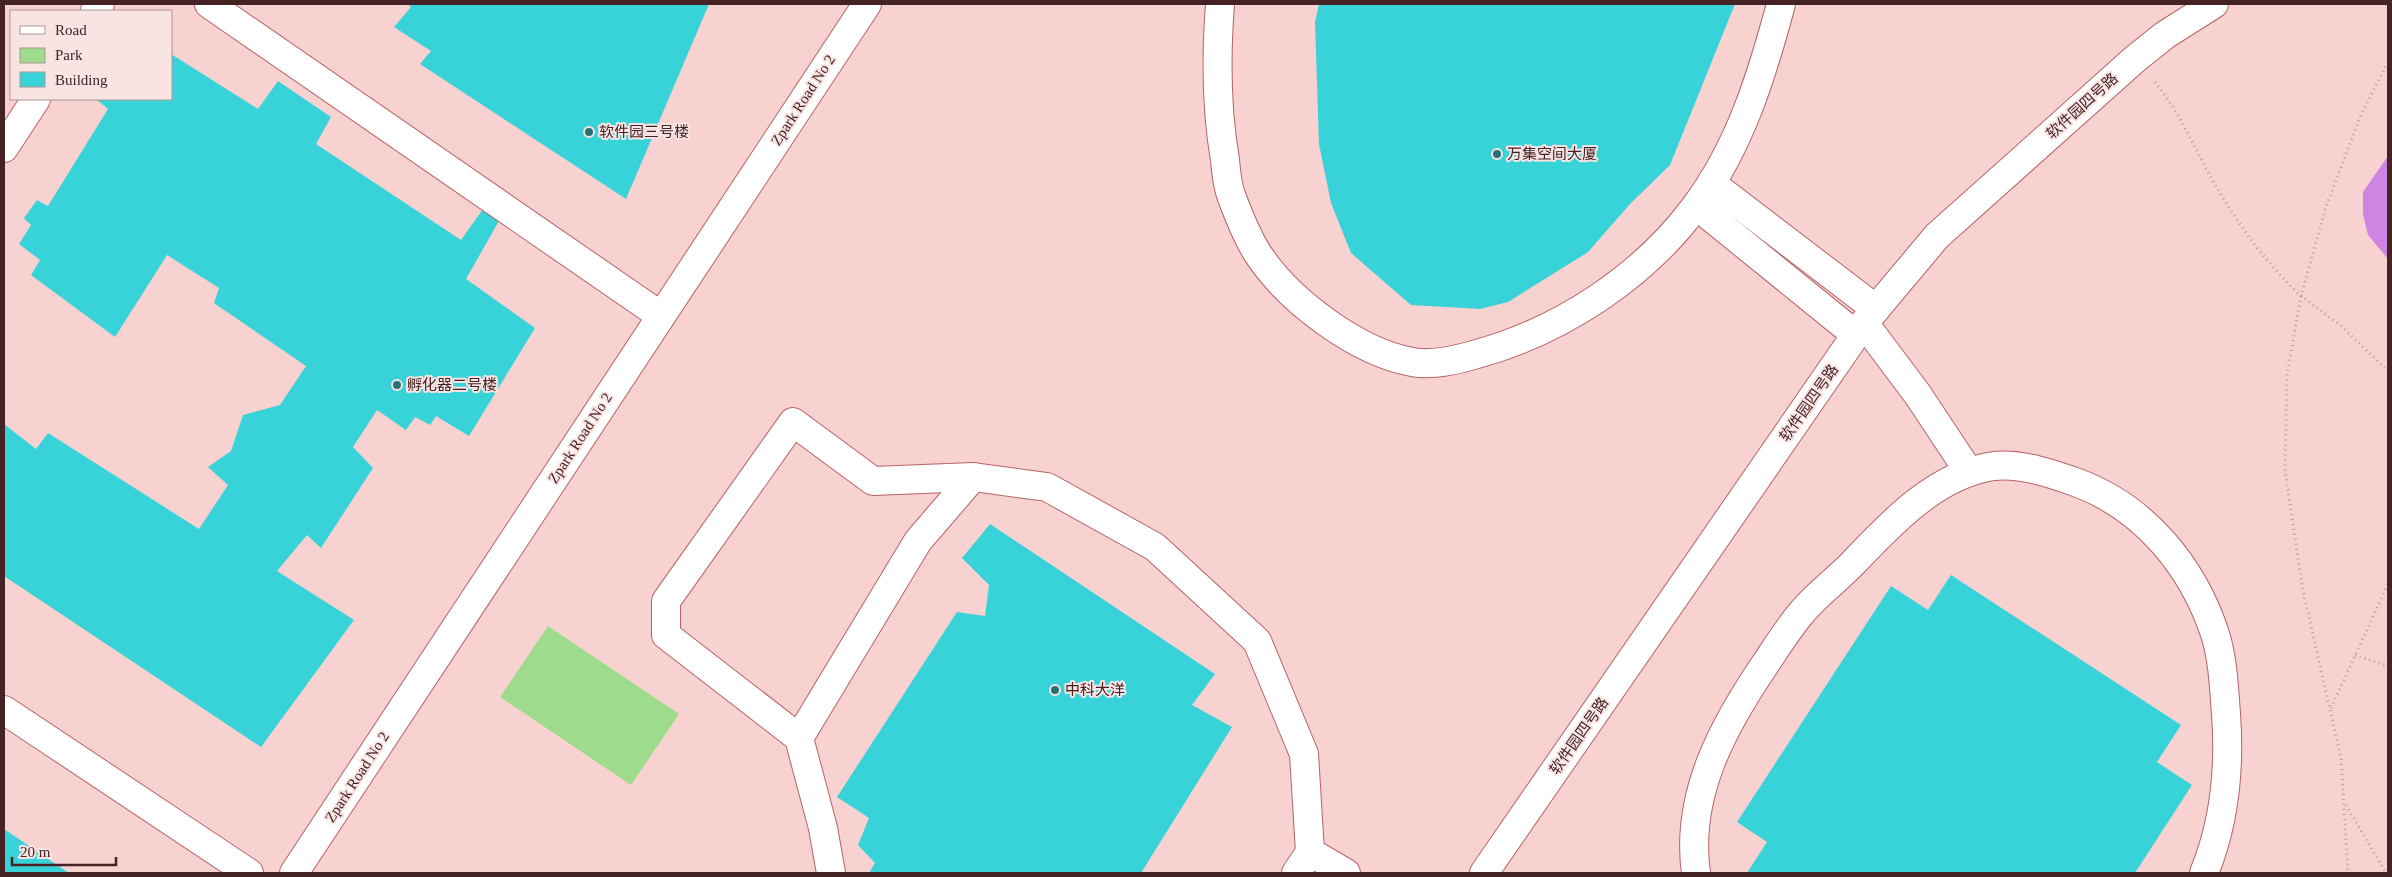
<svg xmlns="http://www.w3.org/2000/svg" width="2392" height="877" viewBox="0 0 2392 877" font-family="'Times New Roman','Noto Sans SC',serif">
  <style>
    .green { fill: #9edb8c }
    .water { fill: #cf84e4 }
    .building { fill: #37d3d8 }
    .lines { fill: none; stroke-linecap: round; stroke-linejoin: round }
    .minor-casing { stroke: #b86366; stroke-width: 30 }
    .path { stroke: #c19b9c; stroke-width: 3; stroke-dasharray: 1 4; stroke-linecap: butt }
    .minor { stroke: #fff; stroke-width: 28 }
    .poi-dot { fill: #287275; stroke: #f7e4e3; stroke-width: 2 }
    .labels { text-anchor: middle; stroke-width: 4; stroke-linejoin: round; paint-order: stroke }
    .street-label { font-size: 15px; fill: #452223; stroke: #f7e4e3 }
    .poi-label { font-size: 15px; fill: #452223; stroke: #f7e4e3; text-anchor: start }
  </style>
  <rect width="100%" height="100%" fill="#f8d1d1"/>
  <path class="green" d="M548,626L679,714L631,785L500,697Z"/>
  <path class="water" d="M2388,156V259L2368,235L2363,214V192Z"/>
  <g class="building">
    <path d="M407,4H709L626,199L420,64L431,51L394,27L411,7Z"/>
    <path d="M1319,4H1735L1670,165L1630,204L1588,252L1508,302L1480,309L1411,305L1351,253L1331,203L1319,144L1315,22Z"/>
    <path d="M171,54L258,109L278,81L331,117L316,144L461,240L483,209L500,219L466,279L535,328L469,436L436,416L430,425L415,417L406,430L377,410L353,447L373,468L321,548L307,535L277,571L354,620L261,747L4,576V424L36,449L48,433L199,529L228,485L208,467L231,451L243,415L280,405L306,366L214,303L219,288L167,255L115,337L31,275L40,260L19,244L31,225L24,218L37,200L48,206L108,109L96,99H171Z"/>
    <path d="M990,524L1215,674L1192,705L1232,727L1141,873H869L875,863L858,845L869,818L837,797L957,612L985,616L989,585L962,558Z"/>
    <path d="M1951,575L2181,725L2157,762L2192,785L2135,873H1747L1767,842L1737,822L1891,586L1928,610Z"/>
    <path d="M4,829L69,873H4Z"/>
  </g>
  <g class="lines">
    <defs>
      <g id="minor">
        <path d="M209,4L661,316"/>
        <path d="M1220,4C1216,56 1216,108 1225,160C1226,171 1227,184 1231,195C1238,214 1247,237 1258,254C1289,301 1357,352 1412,362C1433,366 1457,360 1477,354C1561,331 1643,277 1695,207C1740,147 1762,75 1781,4"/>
        <path d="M95,11L100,4"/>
        <path d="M4,148L36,99"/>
        <path d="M1711,183L1876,309"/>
        <path d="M1697,206L1856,335"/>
        <path d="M1864,323L1918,395L1969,472"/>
        <path d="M4,710L249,873"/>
        <path d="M799,738L918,541L973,477"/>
        <path d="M1310,852L1346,873"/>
        <path d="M294,873L867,4"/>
        <path d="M831,873L823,828L799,738L666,635V601L793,422L873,481L973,477L1047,487L1155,547L1257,641L1304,754L1310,852L1296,873"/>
        <path d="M1484,873L1864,323L1937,236L2135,59L2165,35L2214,4"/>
        <path d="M1696,873C1685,795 1723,726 1766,663C1778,645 1789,627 1803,611C1818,593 1838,579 1854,562C1891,523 1937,474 1994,466C2021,463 2053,474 2078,483C2145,508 2193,567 2215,634C2223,659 2224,688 2226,714C2230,769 2225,822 2204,873"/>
      </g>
    </defs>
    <use href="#minor" class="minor-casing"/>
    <g class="path">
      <path d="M2386,4L2388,6"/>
      <path d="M2388,62L2360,117L2326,207L2301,296L2340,325L2388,371"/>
      <path d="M2155,82C2185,119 2201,165 2227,204C2248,238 2272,269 2301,296L2287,375L2285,469L2302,586L2341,758L2348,873"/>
      <path d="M2355,655L2388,666"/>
      <path d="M2331,708L2388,584"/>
      <path d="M2346,805L2386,873"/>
    </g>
    <use href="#minor" class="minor"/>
  </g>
  <g class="poi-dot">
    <circle cx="589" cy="132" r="5"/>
    <circle cx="1497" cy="154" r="5"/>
    <circle cx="397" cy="385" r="5"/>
    <circle cx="1055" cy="690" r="5"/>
  </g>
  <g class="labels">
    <g class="street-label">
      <text transform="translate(803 100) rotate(-57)" y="5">Zpark Road No 2</text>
      <text transform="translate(2082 106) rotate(-42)" y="5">软件园四号路</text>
      <text transform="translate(1809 403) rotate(-55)" y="5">软件园四号路</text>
      <text transform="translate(580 438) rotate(-57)" y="5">Zpark Road No 2</text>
      <text transform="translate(1579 736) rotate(-55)" y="5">软件园四号路</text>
      <text transform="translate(357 777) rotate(-57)" y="5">Zpark Road No 2</text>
    </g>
    <g class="poi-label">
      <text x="599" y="137">软件园三号楼</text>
      <text x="1507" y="159">万集空间大厦</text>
      <text x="407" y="390">孵化器二号楼</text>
      <text x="1065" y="695">中科大洋</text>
    </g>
  </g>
  <rect width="2392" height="877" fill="none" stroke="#452223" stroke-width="10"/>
  <rect x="10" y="10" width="162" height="90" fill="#f7e4e3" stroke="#b09696"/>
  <rect x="20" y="26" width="25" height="8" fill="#ffffff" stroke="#b09696"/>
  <text x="55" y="35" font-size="15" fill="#452223">Road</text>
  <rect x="20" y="48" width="25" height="15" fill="#9edb8c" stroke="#b09696"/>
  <text x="55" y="60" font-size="15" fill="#452223">Park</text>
  <rect x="20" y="72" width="25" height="15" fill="#37d3d8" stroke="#b09696"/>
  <text x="55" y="85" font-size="15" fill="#452223">Building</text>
  <path d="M12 857v8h104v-8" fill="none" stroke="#452223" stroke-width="2.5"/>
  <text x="20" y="857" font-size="15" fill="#452223" stroke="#f7e4e3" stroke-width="4" paint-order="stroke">20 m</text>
</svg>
